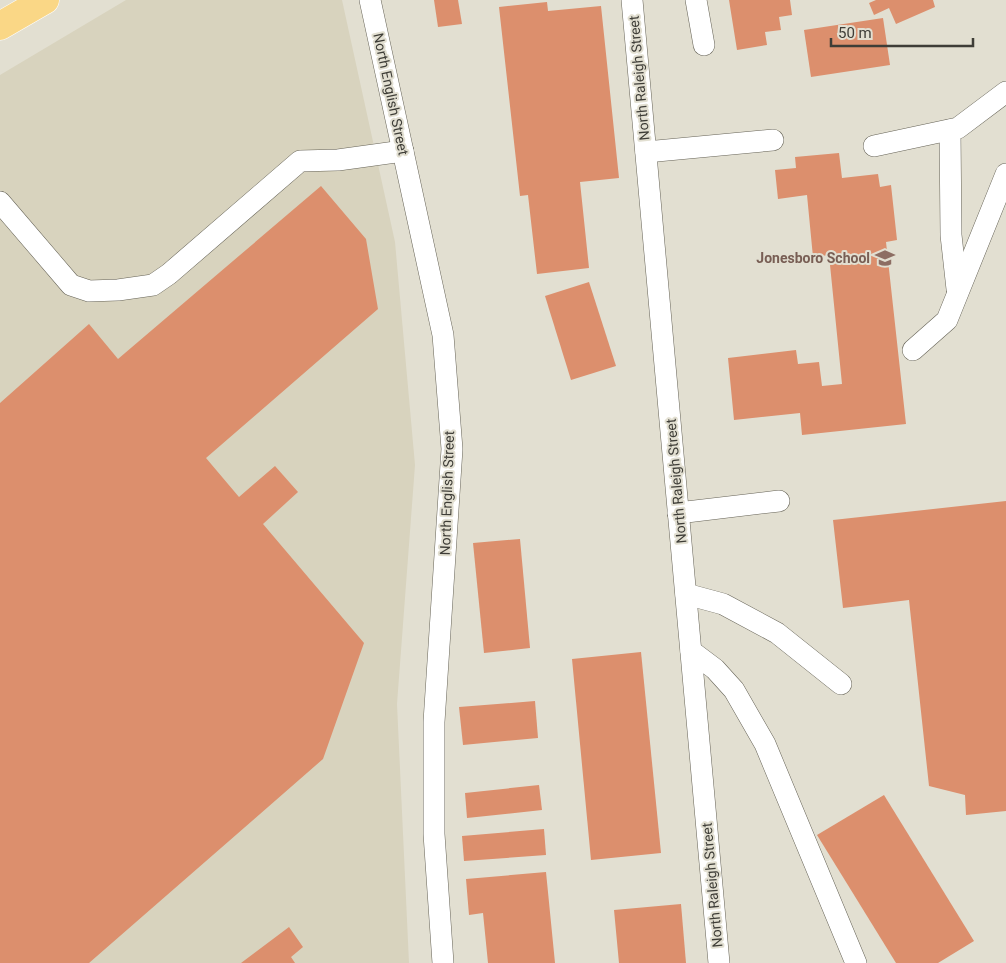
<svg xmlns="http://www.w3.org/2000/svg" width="1006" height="963" viewBox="0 0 1006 963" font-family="Roboto,sans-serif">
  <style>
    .built { fill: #d8d3be }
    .building { fill: #dc8f6d }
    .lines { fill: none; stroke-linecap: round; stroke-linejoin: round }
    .minor-casing { stroke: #666357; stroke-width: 22 }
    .major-casing { stroke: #fff; stroke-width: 29 }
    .minor { stroke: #fff; stroke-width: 21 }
    .major { stroke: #fad786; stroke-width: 28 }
    .labels { text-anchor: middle; stroke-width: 4; stroke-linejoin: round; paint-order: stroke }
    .street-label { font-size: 14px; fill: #3e3d37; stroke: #e2dfd1 }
    .education-label { font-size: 14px; font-weight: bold; fill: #785e54; stroke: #e2dfd1; text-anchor: end }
  </style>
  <rect width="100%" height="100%" fill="#e2dfd1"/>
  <path class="built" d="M126,0H342L395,242L415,465L397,704L409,963H0V75Z"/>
  <g class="building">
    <path d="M434,0H458L462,24L438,27Z"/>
    <path d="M729,0H790L792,15L779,17L781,30L765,32L767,45L737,50Z"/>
    <path d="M876,0H933L935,7L896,24L889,8L874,15L869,3Z"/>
    <path d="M547,2L548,11L601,6L619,178L580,182L589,268L537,274L528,195L520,196L499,7Z"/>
    <path d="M883,18L890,65L811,77L804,30Z"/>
    <path d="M839,153L842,178L878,174L880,187L891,185L897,240L886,242L906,424L802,435L800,413L734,420L728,358L796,350L798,364L819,362L822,386L842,384L829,255L813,257L807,195L778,199L775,170L796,168L795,157Z"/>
    <path d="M321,186L366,239L378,309L206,458L239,497L275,466L298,492L263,524L364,643L323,759L89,963H0V403L89,324L118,359Z"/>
    <path d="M589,282L616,366L571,380L545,296Z"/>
    <path d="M1006,501V811L966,815L965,795L929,786L909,600L843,608L833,520Z"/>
    <path d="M520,539L530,648L484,653L473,543Z"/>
    <path d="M641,652L661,853L591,860L572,659Z"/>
    <path d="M535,701L538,738L463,745L459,707Z"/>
    <path d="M539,785L542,810L467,818L465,793Z"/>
    <path d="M884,795L974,941L938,963H896L817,835Z"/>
    <path d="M544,829L546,855L464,861L462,836Z"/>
    <path d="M546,872L555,963H488L483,913L469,915L466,879Z"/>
    <path d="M681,904L686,963H619L614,910Z"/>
    <path d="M289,927L303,947L291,957L295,963H241Z"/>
  </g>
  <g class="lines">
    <defs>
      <g id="minor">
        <path d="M370,0L443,335L452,449L434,722V834L443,963"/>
        <path d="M632,0L719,963"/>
        <path d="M696,0L704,45"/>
        <path d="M950,130L951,235L957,289"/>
        <path d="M874,146L958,128L1006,92"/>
        <path d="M646,152L773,140"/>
        <path d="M0,202L71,285L89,291L118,290L153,285L169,274L300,161L338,160L403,151"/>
        <path d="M913,350L947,320L1006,174"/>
        <path d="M678,513L779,501"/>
        <path d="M686,594L723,604L777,633L841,684"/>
        <path d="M691,651L715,669L734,690L765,744L856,963"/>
      </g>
      <path id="major" d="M0,26L45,0"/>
    </defs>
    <use href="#minor" class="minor-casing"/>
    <use href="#major" class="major-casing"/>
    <use href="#minor" class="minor"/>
    <use href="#major" class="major"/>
  </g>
  <defs>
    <symbol id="school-bare" viewBox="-9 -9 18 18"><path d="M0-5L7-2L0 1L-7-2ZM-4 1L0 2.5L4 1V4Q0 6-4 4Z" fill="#8d6e63" stroke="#e2dfd1" stroke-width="2.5" paint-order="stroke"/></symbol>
  </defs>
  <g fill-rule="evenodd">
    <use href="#school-bare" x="871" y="244" width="28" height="28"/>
  </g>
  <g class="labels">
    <g class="street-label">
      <text transform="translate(639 78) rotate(-95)" y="5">North Raleigh Street</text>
      <text transform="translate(391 94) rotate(78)" y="5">North English Street</text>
      <text transform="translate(676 481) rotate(-95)" y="5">North Raleigh Street</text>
      <text transform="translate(447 493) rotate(-88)" y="5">North English Street</text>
      <text transform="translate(712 885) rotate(-95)" y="5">North Raleigh Street</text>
    </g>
    <g class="education-label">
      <text x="870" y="263">Jonesboro School</text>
    </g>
  </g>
  <path d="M831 38v8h142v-8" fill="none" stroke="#3e3d37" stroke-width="2.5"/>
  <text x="838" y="38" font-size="15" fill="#3e3d37" stroke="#e2dfd1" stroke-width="4" paint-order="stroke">50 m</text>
</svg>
